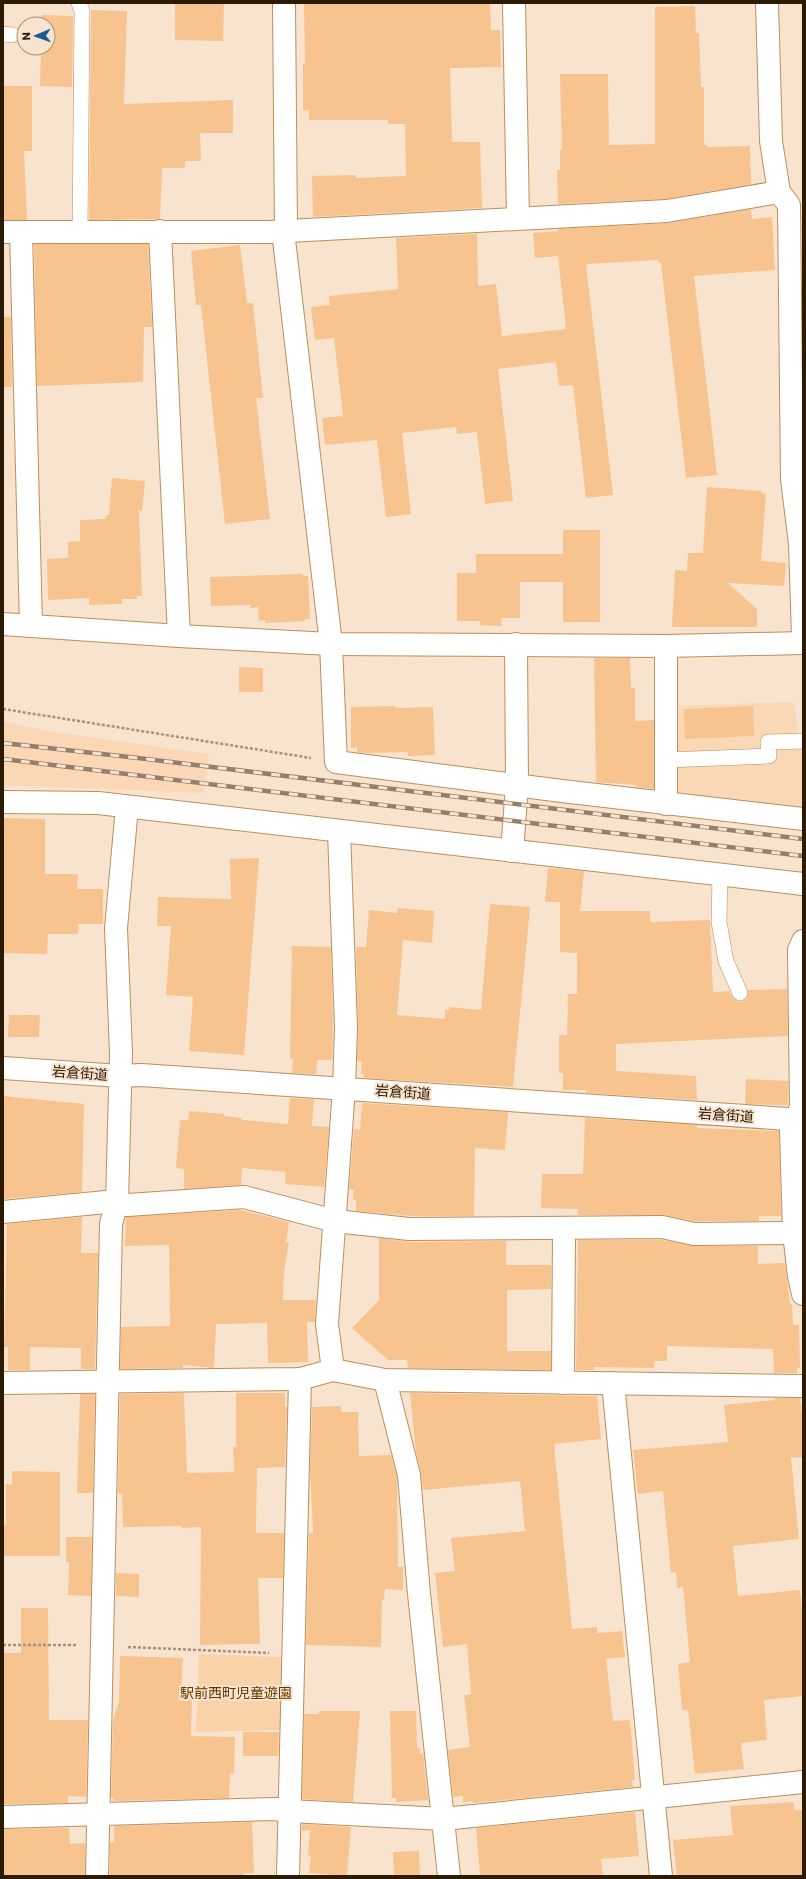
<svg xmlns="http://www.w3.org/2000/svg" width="806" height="1879" viewBox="0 0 806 1879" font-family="Poppins,'Noto Sans JP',sans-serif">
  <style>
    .built { fill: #fbd8b5 }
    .green { fill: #fad2a9 }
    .building { fill: #f7c48f }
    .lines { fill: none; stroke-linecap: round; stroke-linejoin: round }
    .service-casing { stroke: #be8e5a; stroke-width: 16 }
    .minor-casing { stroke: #be8e5a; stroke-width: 24 }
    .path { stroke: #a5927c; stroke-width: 2.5; stroke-dasharray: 3 2; stroke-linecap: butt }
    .service { stroke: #fff; stroke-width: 15 }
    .minor { stroke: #fff; stroke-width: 22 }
    .rail-casing { stroke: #937f6a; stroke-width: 4.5 }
    .rail { stroke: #f8e3ce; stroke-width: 3; stroke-dasharray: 9; stroke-linecap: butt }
    .labels { text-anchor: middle; stroke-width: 4; stroke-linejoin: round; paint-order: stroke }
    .street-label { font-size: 14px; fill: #2c1a04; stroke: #f8e3ce }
    .park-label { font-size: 14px; fill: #633b01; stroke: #f8e3ce }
  </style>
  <rect width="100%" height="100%" fill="#f8e3ce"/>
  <g class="built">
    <path d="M794,702L803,762V812L675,797V706Z"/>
    <path d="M3,721L47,731L209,754L204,793L3,785Z"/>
  </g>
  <path class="green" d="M199,1654L283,1657L281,1730L196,1732Z"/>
  <g class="building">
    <path d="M175,3H224L223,41L175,40Z"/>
    <path d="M304,3L490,4L491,30H500L501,67L450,68L452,142H480L482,208L313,217L312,176L356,175V178L406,176L405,124H388V120H309V110H303V64H305Z"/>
    <path d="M695,6L696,33H699L701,87H704V145H707V147L750,146L751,184L666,199L558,204L557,170H560V150H562L560,74H608L609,145L655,144V7Z"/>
    <path d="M91,10L127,11L124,104L233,100V133H200L201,161H185V168H162L160,219L89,220Z"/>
    <path d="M42,15L73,16L72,87L40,86L41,48H48V24H41Z"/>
    <path d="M3,86H32V151H24L27,220H3Z"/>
    <path d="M751,209L752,219L772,217L775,270L694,276L717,475L686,478L661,263H658V260L586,264L613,495L586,498L573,385L559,386L556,362L498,369L513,501L485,504L477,432L457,434L456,427L402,433L411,514L386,517L377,440L325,445L322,418L343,416L334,338L315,340L311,307L330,305L329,296L398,289L396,238L477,234L478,286L496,284L502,336L566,329L558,256L535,258L533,233L558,231V229L668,223Z"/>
    <path d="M34,244H148L152,327H144L143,382L37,386Z"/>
    <path d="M240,245L247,303H253L263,398H256L270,519L225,524L201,305H196L191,251Z"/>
    <path d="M3,317H11L12,387H3Z"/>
    <path d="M112,478L145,481L142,511H139L142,596H137V599H122V604L89,605V598L48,600L47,559L68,558V542L80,541V520L106,519V515H109Z"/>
    <path d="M707,487L762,491L761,493L766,494L761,561L786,563L784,586L728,583L757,609V627H672L675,570L687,571L688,553H703Z"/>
    <path d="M563,530H600V622H563V582H520V618H501L502,626L480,625V621H457V573H476V554H563Z"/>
    <path d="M303,574V576H308L310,619H305V621L265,623V620L259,621L258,607L250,608V605L211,606L210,577Z"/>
    <path d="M594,658H630L631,688H635V721L654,720V789L636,787V785L596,782Z"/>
    <path d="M239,667L263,668V692H239Z"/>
    <path d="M395,706V708L433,707L435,755L408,756V752L365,753L357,752V747L351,748V707Z"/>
    <path d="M753,706L754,736L685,739L684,709Z"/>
    <path d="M3,818L45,819V874H78L77,889H103V924H78V934H48L47,954L3,953Z"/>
    <path d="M259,858L244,1055L189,1051L193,997L166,995L171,926H157L158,897L231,899L230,859Z"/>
    <path d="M548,868L584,871L580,911H650V922L710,920L713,992L729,991L734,1000L739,1002L747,999L748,990L787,989L788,1036L616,1044V1071L696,1076L697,1100L586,1093V1090H563V1073H559V1035H567L568,994H577V950L576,953L560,952V902H545Z"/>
    <path d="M490,904L530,907L513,1087L364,1078V1074H361L362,1061H357L358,1027L356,947H366L369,910L397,913L398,908L434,911L432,943L403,940L397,1015L445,1019V1010H449V1007L481,1010Z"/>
    <path d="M292,946L331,947L333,1027L332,1060H317L316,1074L292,1073L293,1059H290Z"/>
    <path d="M9,1015H40L39,1037H8Z"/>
    <path d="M746,1079L788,1081V1105L745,1104Z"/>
    <path d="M3,1096L84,1104L82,1192L3,1199Z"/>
    <path d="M290,1098L314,1099L312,1126L329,1127L324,1187L285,1184L286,1172L242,1168L241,1185L184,1189V1169L176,1168L180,1120H188L189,1111L224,1114V1116L242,1118V1120L288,1124Z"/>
    <path d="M362,1103L508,1112L505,1150L475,1148L474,1216H410L356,1211V1200H353L354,1190L349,1189L354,1129L360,1130Z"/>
    <path d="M585,1118L697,1125V1128L779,1131L781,1216H759V1221H695L662,1215H578V1209L541,1208L542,1174H583Z"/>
    <path d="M240,1210L289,1222L286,1242L289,1243L284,1272L283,1300H316L315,1322H307L308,1362L268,1363L267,1323L216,1324L214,1368L183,1365V1368L120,1369L121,1327L170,1326L169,1245L125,1246L126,1217Z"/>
    <path d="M82,1217L81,1253H98L95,1369H81V1348L30,1347V1370H8V1347H4L7,1224Z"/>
    <path d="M379,1238L409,1242L506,1241V1265H551V1289L507,1290V1351H551V1370L408,1368L407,1360H388L352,1328L379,1300Z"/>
    <path d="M578,1240H661L694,1246H758V1264L785,1263L790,1304H792L793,1325H799L800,1368H797V1373H774L773,1349L667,1346V1361H654V1368L594,1367V1370H576Z"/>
    <path d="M184,1393L187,1473L234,1472L233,1447H236V1393H285V1407H287L285,1467L257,1468L256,1533H284L283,1578H258L260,1644L200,1645L201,1527L182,1528V1526L123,1527L122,1493H118L120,1394Z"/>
    <path d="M410,1393L597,1396L601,1439L554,1444L572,1629L597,1627V1633L622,1631L625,1657L606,1659L613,1721L630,1720L635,1780H632L633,1787L473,1803V1801L463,1802V1796L453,1797L448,1750L470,1747L464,1695L471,1694L467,1644L443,1647L435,1573L455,1571L451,1538L525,1531L520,1481L423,1490L421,1472L416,1452Z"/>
    <path d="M80,1394H95L93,1493H77Z"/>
    <path d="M775,1398H800L803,1421V1457L791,1458L799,1539L733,1546L738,1596L800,1590L803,1621V1696L764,1700L767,1740L741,1743L744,1769L695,1774L688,1710H682L678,1664L690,1662L683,1587L677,1588L676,1572L671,1573L663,1491L638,1494L633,1450L728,1442L724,1405L775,1400Z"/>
    <path d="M341,1406V1412H358L359,1456L391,1455L397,1477L398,1567H403V1590L385,1589L384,1600H382L381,1647L306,1645L309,1533H313L310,1467L312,1407Z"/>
    <path d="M12,1471L60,1472V1556H3V1525H6V1484L12,1485Z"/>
    <path d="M66,1537H92L91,1596L68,1595L69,1562H66Z"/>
    <path d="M116,1573L139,1574V1597L116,1596Z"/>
    <path d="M21,1608H48L49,1720H88L86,1797L68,1796V1803L3,1804V1653H21Z"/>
    <path d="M120,1656L183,1658L181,1696H192L191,1736L235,1737L234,1773H230L229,1798L113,1801V1798H111L113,1720L119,1702Z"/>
    <path d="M319,1711H360L353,1802L302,1799L304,1714H319Z"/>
    <path d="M390,1711H416L417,1748L420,1749V1754L423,1753L428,1800L396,1802V1798H392Z"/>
    <path d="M243,1732H279L278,1756H243Z"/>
    <path d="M794,1802V1810H803V1876H677L673,1840L733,1835L730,1806Z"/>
    <path d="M635,1812L639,1856L601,1859L603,1876H480L476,1828Z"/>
    <path d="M252,1822L254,1873H243V1876H110V1843L114,1842V1826Z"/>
    <path d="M302,1824L351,1827L347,1876L309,1873L311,1856L308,1855L310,1830L302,1831Z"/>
    <path d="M69,1828L70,1844L85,1843V1876H3V1829Z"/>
    <path d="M419,1851L420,1876H394L393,1852Z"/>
  </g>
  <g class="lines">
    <defs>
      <g id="service">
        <path d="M79,3L82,11L80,232"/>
        <path d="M3,34L12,35"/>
        <path d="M666,760L769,756L768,742L803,741"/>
        <path d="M720,875L719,922L726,961L740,993"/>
      </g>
      <g id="minor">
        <path d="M284,3L286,230"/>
        <path d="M514,3L518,218"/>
        <path d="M767,3L771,141L779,192L789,205L792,479L800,544L803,638"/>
        <path d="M160,231L179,636"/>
        <path d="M283,231L331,644L336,762L562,791L803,819"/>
        <path d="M3,232H269L667,211L779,192"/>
        <path d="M21,232L31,626"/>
        <path d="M3,624L179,636L331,644L666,646L803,643"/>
        <path d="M666,646V804"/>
        <path d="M3,802L98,803L803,884"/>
        <path d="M512,851L517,786L516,644"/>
        <path d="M803,941L799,950L801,1107L791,1131L794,1233L799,1276L803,1294"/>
        <path d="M3,1068L120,1076L141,1075L803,1120"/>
        <path d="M3,1212L106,1202L128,1205L244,1197L335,1221L409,1229L662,1227L694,1234L794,1233"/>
        <path d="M333,1370L327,1324L344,1088L346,1027L339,831"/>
        <path d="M385,1380L409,1475L419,1594L449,1876"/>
        <path d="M3,1383L300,1379L333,1370L385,1380L803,1386"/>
        <path d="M563,1383L564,1229"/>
        <path d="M613,1383L661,1876"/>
        <path d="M3,1817L275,1809L289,1811L444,1819L803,1782"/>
        <path d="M97,1876L111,1224L117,1202L121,1053L116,928L127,807"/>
        <path d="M288,1876L300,1379"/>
      </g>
    </defs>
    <use href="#service" class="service-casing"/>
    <use href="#minor" class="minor-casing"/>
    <g class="path">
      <path d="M3,709L311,758"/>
      <path d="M3,1645H77"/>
      <path d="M128,1647L269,1653"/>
    </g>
    <use href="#service" class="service"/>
    <use href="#minor" class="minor"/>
    <defs>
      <g id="rail">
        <path d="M3,743L138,758L803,839"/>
        <path d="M3,759L803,856"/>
      </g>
    </defs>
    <use href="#rail" class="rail-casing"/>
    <use href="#rail" class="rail"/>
  </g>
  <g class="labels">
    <g class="street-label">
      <text transform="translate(80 1073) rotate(4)" y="5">岩倉街道</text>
      <text transform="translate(403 1092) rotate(4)" y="5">岩倉街道</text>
      <text transform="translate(726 1115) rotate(4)" y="5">岩倉街道</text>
    </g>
    <g class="park-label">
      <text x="236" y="1698">駅前西町児童遊園</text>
    </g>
  </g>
  <rect width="806" height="1879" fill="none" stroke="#2c1a04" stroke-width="8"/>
  <g transform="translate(36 36) rotate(268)"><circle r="19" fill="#f8e3ce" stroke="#a6937d"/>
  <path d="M0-3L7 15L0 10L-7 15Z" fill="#175b90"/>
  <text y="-6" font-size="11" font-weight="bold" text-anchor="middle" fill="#2c1a04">N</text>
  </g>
</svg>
